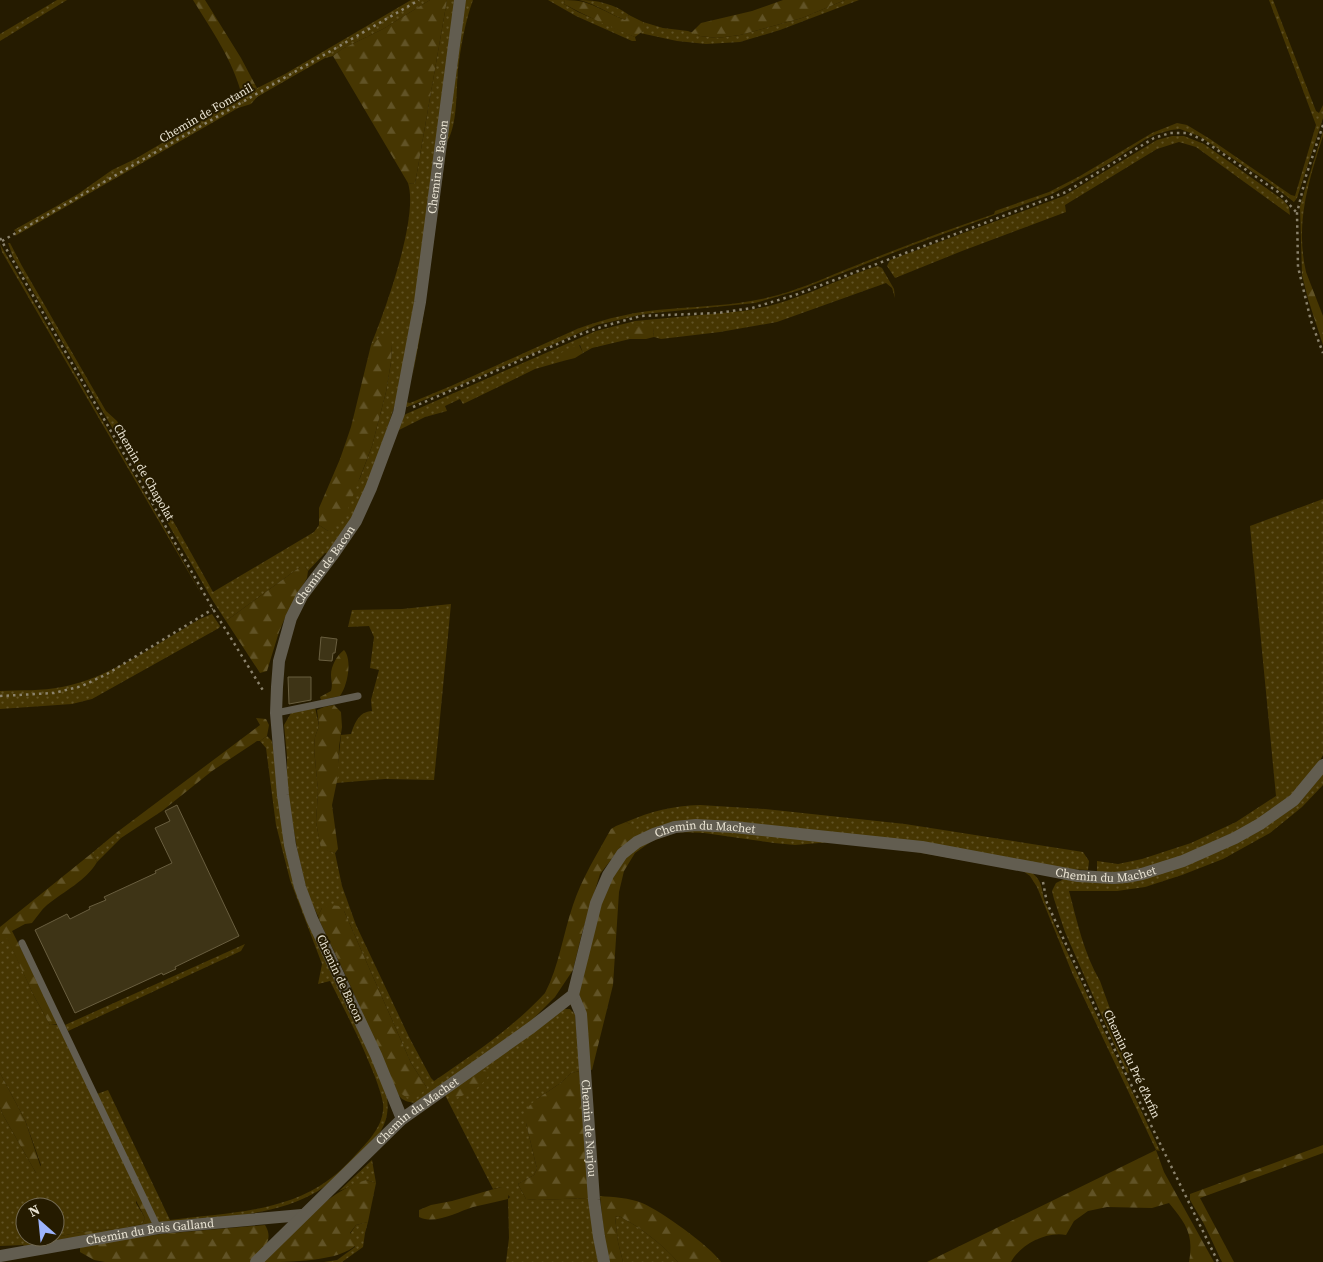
<svg xmlns="http://www.w3.org/2000/svg" width="1323" height="1262" viewBox="0 0 1323 1262" font-family="'Source Serif 4',serif">
  <style>
    .grass { fill: url(#grass-dots); fill-rule: evenodd }
    .forest { fill: url(#forest-firs) }
    .building { fill: #3e3416; stroke: #695e3f }
    .lines { fill: none; stroke-linecap: round; stroke-linejoin: round }
    .path { stroke: #8b836d; stroke-width: 2.5; stroke-dasharray: 2.5 4; stroke-linecap: butt }
    .service { stroke: #625d50; stroke-width: 7 }
    .minor { stroke: #625d50; stroke-width: 12 }
    .labels { text-anchor: middle; stroke-width: 4; stroke-linejoin: round; paint-order: stroke }
    .street-label { font-size: 12px; fill: #eae4d3; stroke: #251b00 }
  </style>
  <defs>
    <pattern id="grass-dots" width="8" height="8" patternUnits="userSpaceOnUse" patternTransform="scale(1.25)"><rect width="8" height="8" fill="#463602"/><path d="M2 2h.1M6 6h.1" fill="none" stroke="#615326" stroke-width="1.8" stroke-linecap="round"/></pattern>
    <pattern id="forest-firs" width="22" height="20" patternUnits="userSpaceOnUse" patternTransform="scale(1.25)"><rect width="22" height="20" fill="#463602"/><path d="M5 1l3.5 6h-7zM16 11l3.5 6h-7z" fill="#615326"/></pattern>
  </defs>
  <rect width="100%" height="100%" fill="#251b00"/>
  <g class="grass">
    <path d="M57,0H67L0,41V34Z"/>
    <path d="M411,0H430L383,29L342,49L333,56L325,58L257,97L251,104L238,108L15,236L16,232L14,230L78,194L112,170L135,159L242,96L285,74Z"/>
    <path d="M447,0H457L429,222L398,395L366,494L329,554L325,553L308,571L305,567H300L226,621L213,601L13,257L8,243H10L22,266L106,411L117,421L213,592L314,532L319,525L328,531L360,478L372,446L386,392L391,362L392,344L379,338L371,345C385,311 419,217 408,183L415,184Z"/>
    <path d="M463,0H473C465,22 461,46 458,69C456,91 458,123 447,142L422,325L413,374Z"/>
    <path d="M548,0H565L564,4L578,12L635,37L636,41H632L576,16Z"/>
    <path d="M579,0C597,0 615,4 629,15L625,20C609,14 596,4 579,0Z"/>
    <path d="M845,0H859L780,30L740,42L706,44L677,41L640,33L643,31V22L663,28L688,31L700,36L717,38L740,35L802,18Z"/>
    <path d="M1269,0H1273L1316,111L1319,113L1323,105V118L1297,198L1294,202L1268,182L1199,136L1180,129L1171,130L1157,134L1146,139L1106,165L1052,194L908,247L800,290L755,303L644,314L597,325L456,387L407,407L405,406L406,402L410,403L451,386L577,329C607,318 637,311 669,309C706,306 742,305 778,295C803,288 827,277 852,267C899,248 946,230 994,214L995,211L1049,192L1080,176L1152,133L1177,123L1187,125L1210,139L1291,195L1295,196L1316,125Z"/>
    <path d="M1323,131V136C1308,183 1295,223 1306,272H1304L1302,275L1300,206Z"/>
    <path d="M1172,136H1184L1204,144L1283,200L1289,207L1290,215L1196,147L1179,142L1157,149L1065,205L1066,212L962,251L895,278L887,266L890,260L1064,196L1157,140Z"/>
    <path d="M0,244L165,529L203,597L2,252Z"/>
    <path d="M878,266L882,268L894,289L895,298L892,288L886,283L777,322L720,332L661,339L654,337L653,328L630,337V339L592,348L583,353L580,345L563,359V361L535,369L463,404L460,399L445,406L447,411L425,417L395,432L401,418L406,414L596,331L635,321L743,311C762,308 779,304 797,297C824,288 850,274 878,266Z"/>
    <path d="M1323,499V755L1311,776L1295,793L1252,824L1173,860L1119,874L1097,872V861L1118,864L1142,859L1191,843L1236,822L1276,796L1250,526Z"/>
    <path d="M451,604L434,780L385,779L336,783L341,735L351,734C355,722 359,712 372,711L371,700L379,670L370,668L374,637L369,626L348,627L352,610L402,609Z"/>
    <path d="M212,614L220,626L219,628L92,699L72,704L0,709V691C20,690 42,691 62,687C110,678 158,643 200,619Z"/>
    <path d="M315,707L319,726L315,737L314,748L318,791L316,822L321,848L335,853L342,886L356,925L409,1037L431,1078L434,1081C473,1054 513,1028 545,993L550,997H555L531,1021L418,1103C400,1102 399,1097 392,1082L427,1088L411,1063L344,911L322,908L318,916L308,895L298,854L287,790V756L284,725L291,713Z"/>
    <path d="M267,736L272,741L292,870L386,1091C392,1121 381,1134 361,1154C347,1168 334,1181 318,1191C278,1216 209,1219 162,1225L157,1219L97,1094L108,1090L170,1220C222,1213 283,1213 327,1181C340,1172 350,1161 360,1150C372,1137 385,1122 383,1103C380,1088 374,1074 368,1060C357,1033 343,1007 330,981L318,984L322,964L290,880L276,825L266,748L260,741Z"/>
    <path d="M1323,771V785L1302,807L1270,833L1223,859L1182,875L1145,887L1117,891H1069C1077,921 1084,954 1100,981L1131,1067V1072L1127,1073L1065,932L1054,899L1052,891L1056,883L1066,878L1116,881L1233,843Z"/>
    <path d="M700,805L765,809L905,824L1083,852L1089,861L1088,870L1066,869L725,821L632,839L630,824L626,822C652,811 672,806 700,805Z"/>
    <path d="M696,827L879,845L1030,871C1042,881 1041,885 1044,899C1047,908 1052,917 1055,926L1160,1151L1156,1150L1073,975L1037,887L1030,876L1023,871L905,850L831,842L795,845L774,843L704,833L678,832L652,841L635,853L629,852L644,842Z"/>
    <path d="M116,833L121,838L97,862L92,853Z"/>
    <path d="M7,937L34,996L50,1025H59L136,1187V1203L145,1218L142,1224L124,1228L81,1232L35,1241V1243L87,1236L24,1246L23,1245L0,1246V1107L3,1115L36,1173L41,1165L25,1120L0,1073V943ZM25,1207H55V1237H25Z"/>
    <path d="M245,944L241,951L68,1031L65,1025Z"/>
    <path d="M563,1009H570L575,1014L580,1071L571,1073L562,1082L537,1099L526,1123L537,1169L534,1175L518,1184L526,1199L537,1200L589,1198L600,1262H506L509,1238L508,1199L510,1197L501,1187L493,1189L445,1095Z"/>
    <path d="M372,1160L376,1183L366,1180L339,1191Z"/>
    <path d="M619,1216C641,1228 661,1243 678,1262H623L618,1242L615,1217Z"/>
    <path d="M368,1222L365,1233L363,1247L342,1262H324L337,1260L355,1247L350,1234L356,1225Z"/>
  </g>
  <g class="forest">
    <path d="M193,0H205L241,58L257,88L242,96C233,60 212,31 193,0Z"/>
    <path d="M430,0H447L415,184L408,183L333,56L342,49L383,29Z"/>
    <path d="M565,0C592,0 601,11 625,20L629,15L643,22V31L635,37C611,28 587,16 564,4Z"/>
    <path d="M783,0H845L802,18L740,35L717,38L700,36L691,33L701,23L752,11Z"/>
    <path d="M1304,272H1306L1323,316V345L1308,299L1302,275Z"/>
    <path d="M642,325H650L653,328L654,337L646,339H630C630,329 632,328 642,325Z"/>
    <path d="M389,335L392,344L391,362L386,392L372,446L346,514L339,525L328,531L319,525V508L340,459L351,427L371,345L379,338Z"/>
    <path d="M576,345H579L583,353L575,358L563,361L561,353Z"/>
    <path d="M300,567H305L308,571L307,578L287,613L279,632L267,671L260,673L226,621Z"/>
    <path d="M344,650C353,660 347,687 340,696L321,700L320,697L331,691C333,684 331,681 331,675C331,666 337,655 344,650Z"/>
    <path d="M334,705L341,712L342,727L339,747L338,776L332,805L338,849L335,853L321,849L316,822L318,791L314,748L315,737L319,726L317,710L324,707Z"/>
    <path d="M256,718L266,719L269,725L267,736L260,741H257L212,771L162,811L121,838L116,833L260,725Z"/>
    <path d="M626,822L630,824L634,832L632,839L617,852L600,874L582,933L573,970L555,997L550,998L545,993C559,966 563,934 573,905C582,878 597,854 611,829L616,826Z"/>
    <path d="M629,852L635,853L624,871L619,892L613,985L592,1070L589,1069L579,992L601,895Z"/>
    <path d="M92,853L97,862C86,881 64,891 47,905C41,910 37,917 32,923L25,924L12,931L59,1024L50,1025L34,996L7,938L0,943V927Z"/>
    <path d="M330,905L339,906L344,911L411,1063L427,1088L416,1098C404,1099 398,1092 392,1082L351,987L321,924L318,916L322,908Z"/>
    <path d="M485,1070L489,1075C481,1087 469,1095 454,1098L449,1091L479,1071Z"/>
    <path d="M580,1071L589,1198L537,1200L526,1199L518,1184L534,1175L537,1169L526,1123L525,1114L529,1106L537,1099L562,1082L571,1073Z"/>
    <path d="M0,1073L25,1120L42,1171L36,1173L3,1115L0,1107Z"/>
    <path d="M1323,1145V1153L1200,1198L1234,1262H1222L1204,1224L1190,1200V1194Z"/>
    <path d="M1156,1150L1164,1172L1214,1262H1189C1194,1234 1186,1224 1169,1203L1152,1208L1107,1207L1088,1211L1074,1221L1066,1235C1046,1231 1020,1245 1011,1262H927Z"/>
    <path d="M366,1180L376,1183L368,1222L356,1225L350,1233L357,1244C340,1262 289,1262 262,1262C292,1233 325,1192 366,1180Z"/>
    <path d="M136,1187L156,1226L34,1243L35,1241L81,1232L124,1228L142,1224L145,1218L130,1189Z"/>
    <path d="M501,1187L509,1189L508,1199C497,1202 485,1204 473,1207C457,1212 436,1225 419,1217V1210L431,1205L452,1201Z"/>
    <path d="M600,1196C613,1197 630,1198 642,1203C661,1211 710,1246 721,1262H678C661,1243 641,1228 619,1216L615,1217L618,1242L623,1262H610L605,1243Z"/>
    <path d="M265,1225C275,1241 262,1251 251,1262H105L94,1260L80,1252V1248L83,1246L161,1234Z"/>
  </g>
  <g class="building">
    <path d="M321,637L337,639L335,653H333L332,661L319,660Z"/>
    <path d="M288,677H311V700L289,704Z"/>
    <path d="M177,805L239,936L175,967L176,969L163,975L162,973L75,1013L35,930L67,914L70,919L90,909L89,907L106,900L104,897L156,873L155,871L172,863L155,828L170,821L165,811Z"/>
  </g>
  <g class="lines">
    <g class="path">
      <path d="M1323,125L1306,176L1297,213L1298,267L1311,321L1323,353"/>
      <path d="M0,238L213,609L264,692"/>
      <path d="M2,241L419,0"/>
      <path d="M413,407L578,335L604,326L641,316L718,313L752,308L795,295L1066,192L1154,138L1170,133H1188L1203,140L1278,192L1297,213"/>
      <path d="M0,696L54,693L82,686L107,674L213,609"/>
      <path d="M1043,882L1047,903L1125,1072L1218,1262"/>
    </g>
    <g class="service">
      <path d="M276,713L358,696"/>
      <path d="M22,943L158,1228"/>
    </g>
    <g class="minor">
      <path id="s1" d="M573,995L581,1014L594,1200L599,1237L604,1262"/>
      <path id="s2" d="M402,1119L376,1055L312,919L300,887L290,845L283,795L276,713L277,687L279,661L291,618L302,596L332,556L356,521L371,488L399,413L420,302L460,0"/>
      <path id="s3" d="M0,1256L158,1228L302,1215"/>
      <path id="s4" d="M256,1262L402,1119L532,1027L573,995L596,903L608,875L622,854L637,842L654,834L675,827L696,825L734,827L922,847L1078,876L1113,878L1126,877L1142,874L1183,861L1235,838L1260,824L1294,800L1323,765"/>
    </g>
  </g>
  <g class="labels">
    <g class="street-label">
      <text transform="translate(206 113) rotate(-30)" y="4">Chemin de Fontanil</text>
      <text dy="4" stroke="none"><textPath href="#s2" startOffset="1009">Chemin de Bacon</textPath></text>
      <text transform="translate(144 472) rotate(60)" y="4">Chemin de Chapolat</text>
      <text dy="4" stroke="none"><textPath href="#s2" startOffset="589">Chemin de Bacon</textPath></text>
      <text dy="4" stroke="none"><textPath href="#s4" startOffset="656">Chemin du Machet</textPath></text>
      <text dy="4" stroke="none"><textPath href="#s4" startOffset="1061">Chemin du Machet</textPath></text>
      <text transform="translate(340 978) rotate(65)" y="4">Chemin de Bacon</text>
      <text transform="translate(1132 1064) rotate(65)" y="4">Chemin du Pré d'Arfin</text>
      <text dy="4" stroke="none"><textPath href="#s4" startOffset="221">Chemin du Machet</textPath></text>
      <text dy="4" stroke="none"><textPath href="#s1" startOffset="135">Chemin de Narjou</textPath></text>
      <text dy="4" stroke="none"><textPath href="#s3" startOffset="152">Chemin du Bois Galland</textPath></text>
    </g>
  </g>
  <g transform="translate(40 1222) rotate(333)"><circle r="24" fill="#251b00" stroke="#746b54"/>
  <path d="M0-4L9 19L0 12L-9 19Z" fill="#9db4fd"/>
  <text y="-8" font-size="14" font-weight="bold" text-anchor="middle" fill="#eae4d3">N</text>
  </g>
</svg>
